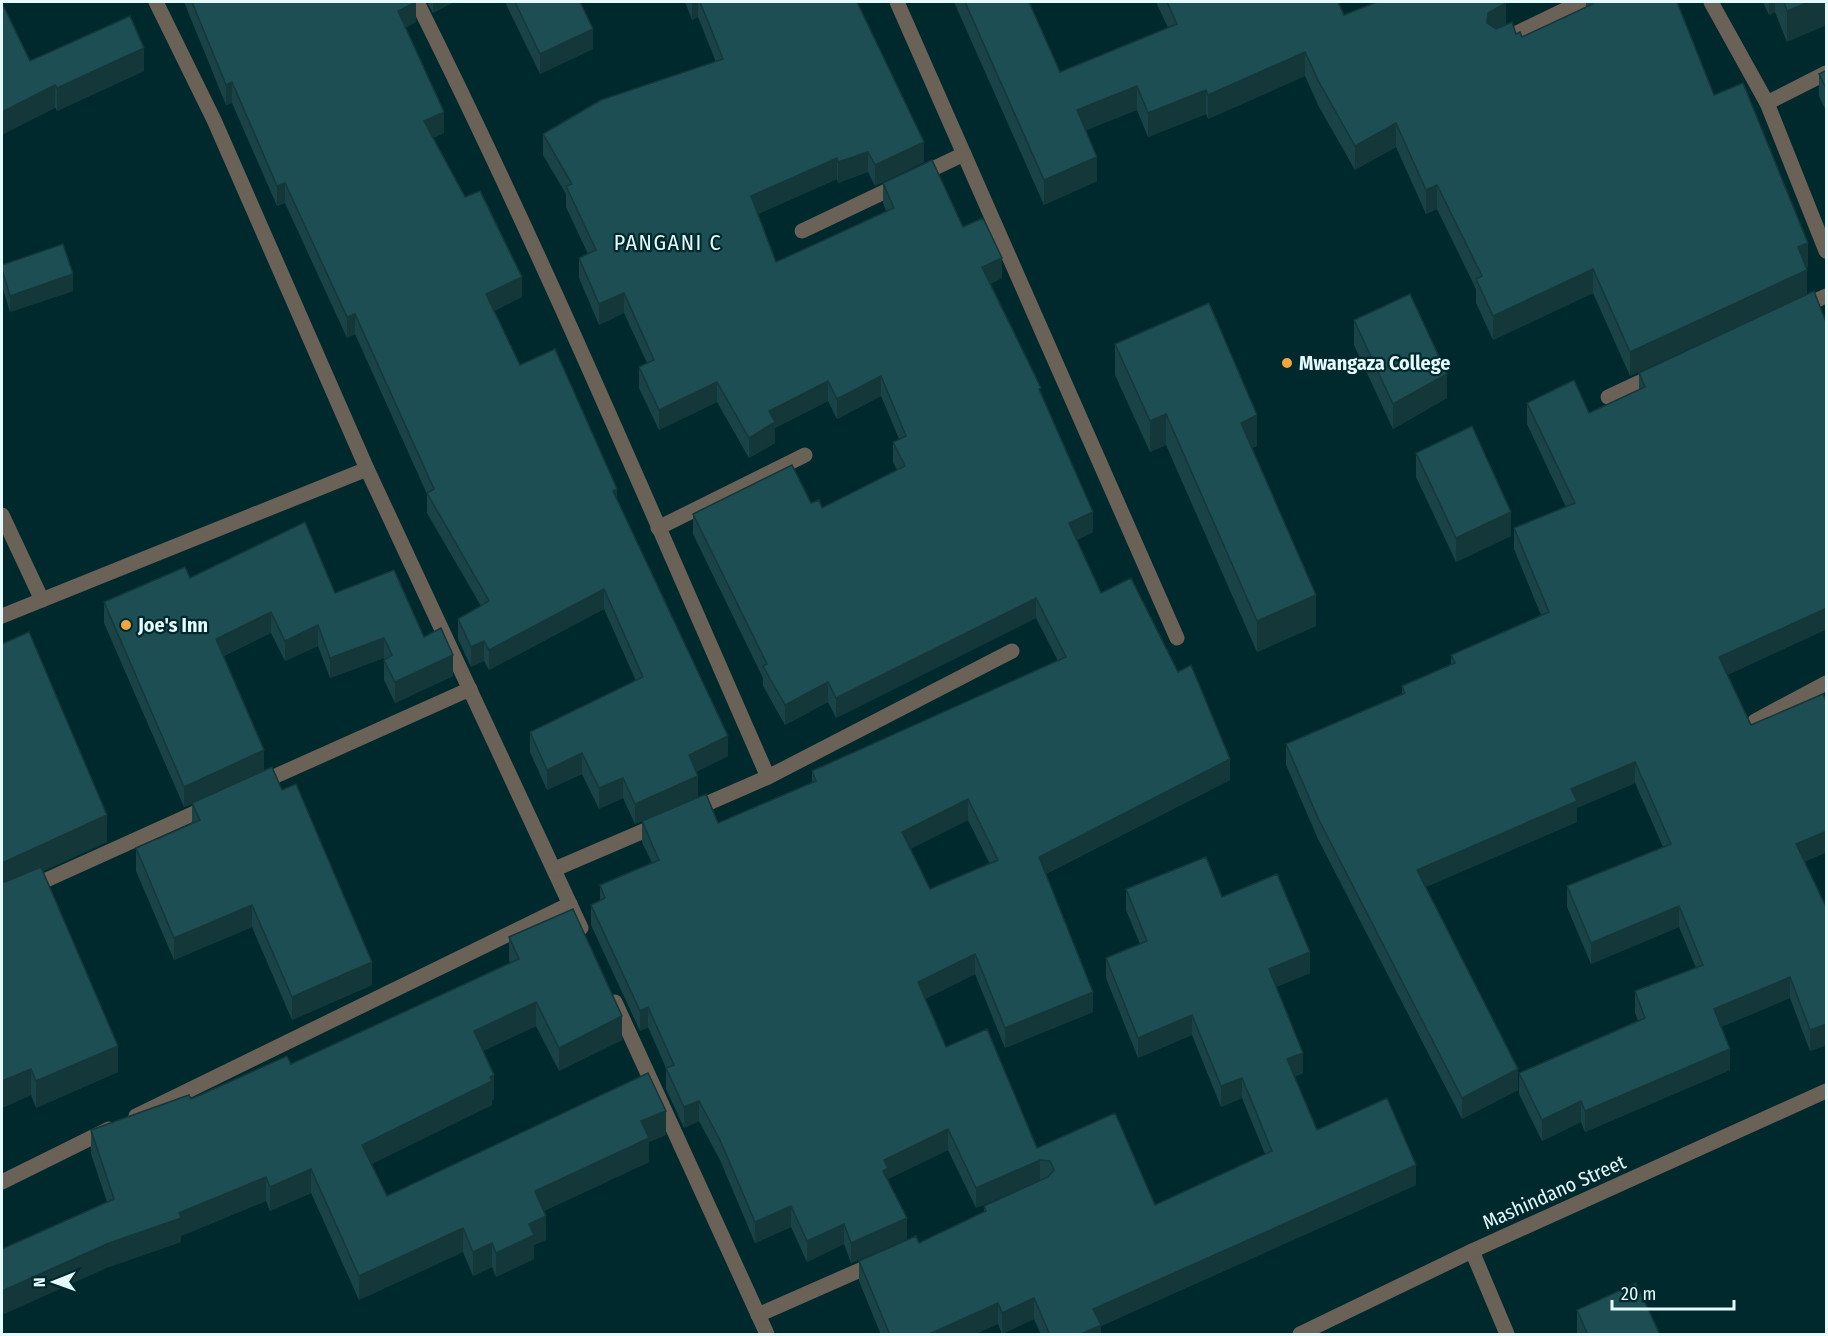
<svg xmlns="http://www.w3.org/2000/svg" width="1828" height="1336" viewBox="0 0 1828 1336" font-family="'Fira Sans Condensed',sans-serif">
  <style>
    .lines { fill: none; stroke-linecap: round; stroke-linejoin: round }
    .service { stroke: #6a6157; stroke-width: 15 }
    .minor { stroke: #6a6157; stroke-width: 15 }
    .wall { fill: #194347; fill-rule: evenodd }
    .shaded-wall { fill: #14373a }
    .building { fill: #1d4e53; stroke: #14373a; stroke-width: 1.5; fill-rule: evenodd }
    .poi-dot { fill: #f1a640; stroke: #00292d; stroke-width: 2 }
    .labels { text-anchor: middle; stroke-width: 4.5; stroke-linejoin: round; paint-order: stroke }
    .poi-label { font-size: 20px; font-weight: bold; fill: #e5fafc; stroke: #00292d; text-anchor: start }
    .street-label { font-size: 20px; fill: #e5fafc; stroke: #00292d }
    .quarter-label { font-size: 22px; letter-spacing: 1.5px; fill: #e5fafc; stroke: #00292d }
  </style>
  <rect width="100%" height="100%" fill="#00292d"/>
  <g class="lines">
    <g class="service">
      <path d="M2,515L42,600"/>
      <path d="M2,616L367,469"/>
    </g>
    <g class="minor">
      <path d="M156,2L214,120L367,469L581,928"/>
      <path d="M417,2C544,256 654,518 768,777"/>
      <path d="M897,2L1177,638"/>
      <path d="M1711,2L1767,103L1826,251"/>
      <path d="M1498,42L1581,2"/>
      <path d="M1767,103L1826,73"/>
      <path d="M802,231L964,154"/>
      <path d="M1799,308L1826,296"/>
      <path d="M1608,397L1655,375"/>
      <path d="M658,528L805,455"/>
      <path d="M1755,721L1826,683"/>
      <path d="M260,783L470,689"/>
      <path d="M690,811L768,777L1012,651"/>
      <path d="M555,869L660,824"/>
      <path d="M2,900L210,806"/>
      <path d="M615,1002L767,1334"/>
      <path d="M136,1116L570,904"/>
      <path d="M2,1182L109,1129"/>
      <path d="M1472,1251L1507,1334"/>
      <path d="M758,1315L876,1263"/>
      <path d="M1300,1334L1472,1251L1826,1091"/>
    </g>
  </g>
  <g class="wall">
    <path d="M184,2H416V22L405,28L444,133L433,138L465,197L522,297L494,311L520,365L617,499L728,756L696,772L698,797L635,824L623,798L599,809L582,774L547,790L530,752V732L636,681L604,609L489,670L484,661L471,667L458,639V619L481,606L427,513V494L355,334L347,338L285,203L277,206L232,103L226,105Z"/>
    <path d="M427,2H454L433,13Z"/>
    <path d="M505,2H580L593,49L540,74Z"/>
    <path d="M685,2H857L924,162L875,186L868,172L838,183L837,179L758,214L776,262L886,211L883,203V183L963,227L1002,278L990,284L1041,395L1093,532L1077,540L1101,593L1230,780L1046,874L1093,1012L1005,1048L975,974L925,999L946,1047L1037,1148L1155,1205L1265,1154L1242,1098L1221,1107L1192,1035L1138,1058L1106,978V958L1140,944L1126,910V889L1222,897L1310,973L1276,987L1303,1073L1294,1077L1317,1130L1416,1185L1101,1326V1335H1041L1034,1319L1002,1334L998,1324L973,1335H881L859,1281V1261L919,1243L984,1212V1206L1041,1180H1040L976,1208L948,1150L888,1179L907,1239L851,1263L844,1244L807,1262L791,1227L755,1243L720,1160L699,1121L684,1128L666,1089V1068L648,1027L640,1031L591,925V905L600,901V885L652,863L642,842V821L718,823L812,783V771L1058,661L1036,618L836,718L828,702L785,725L763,686V678L693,534V514L811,503L822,508L897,470L893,462V442L899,439L881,396L837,419L828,401L775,428V443L749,458L717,402L659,430L639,388V367L647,363L624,313L599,325L579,278V258L588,254L566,207V194L543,155V134L716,62L698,17L692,20ZM968,820L990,864L930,889L910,849Z"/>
    <path d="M954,2H1029L1060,72L1168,28L1156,2H1338L1344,15L1506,25L1516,34L1522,37L1586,8V2H1677L1714,95L1808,267L1806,268L1807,294L1630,376L1593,293L1493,340L1476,303V289L1437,209L1426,214L1396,147L1355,170L1319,107L1305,76L1208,119L1206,114L1148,137L1137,110L1086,130L1097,181L1044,205Z"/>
    <path d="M1763,2H1827L1787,42L1775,12L1769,15Z"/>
    <path d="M30,61L144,71L57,111Z"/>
    <path d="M1827,70V113L1819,96V74Z"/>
    <path d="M2,265L73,291L10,312L2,286Z"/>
    <path d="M1354,320L1447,398L1393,429L1354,345Z"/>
    <path d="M1115,344L1257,446L1252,448L1316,626L1257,652L1166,445L1150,452L1115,375Z"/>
    <path d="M1639,373L1827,629L1727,675L1751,725L1827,703V852L1804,862L1827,909V1045L1810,1051L1790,998L1721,1027L1730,1070L1585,1132L1581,1122L1542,1141L1519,1094V1073L1638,1021L1635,1013V991L1696,968L1679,927L1591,964L1567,907V886L1663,847L1635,783L1577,808V822L1425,887L1518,1090L1462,1119L1318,839L1286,765V744L1402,694V686L1451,664V655L1541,615L1514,549V528L1566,507L1527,424V403L1589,413L1639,390Z"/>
    <path d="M1416,453L1511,536L1456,562L1416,477Z"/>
    <path d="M190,578L335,593L424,637L453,676L395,703L384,680V658L330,678L318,646L285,661L271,633L224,656L264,770L282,790L372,985L292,1020L252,927L174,960L136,871V848L192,824V804L184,807L104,623V602Z"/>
    <path d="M2,644L107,842L43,871L118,1072L36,1108L31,1095L2,1108Z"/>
    <path d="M509,937L622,1040L559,1071L536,1026L483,1051L494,1099L492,1100V1105L371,1164L387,1196L666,1135L649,1142V1162L544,1211L546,1240L534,1245V1259L496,1277L492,1267L473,1276L463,1252L359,1300L311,1193L270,1211L266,1201L181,1236V1242L109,1267L107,1202L91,1154V1130L191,1099L291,1064L510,963L509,960Z"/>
    <path d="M1577,1310L1660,1335H1577Z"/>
  </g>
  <g class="shaded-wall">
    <path d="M416,2V22L398,32V11Z"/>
    <path d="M433,2H454L433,13Z"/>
    <path d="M692,2H698V17L692,20Z"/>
    <path d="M1769,2H1775V12L1769,15Z"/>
    <path d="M1809,2H1827V25L1787,42V11Z"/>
    <path d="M1506,3V28L1488,37L1487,23L1488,13Z"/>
    <path d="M593,29V49L540,74V54Z"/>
    <path d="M144,48V71L57,111V88Z"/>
    <path d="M1305,52V76L1208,119V95Z"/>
    <path d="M232,82V103L226,105V85Z"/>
    <path d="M55,85V108L2,135V112Z"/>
    <path d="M1137,86V110L1077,134V110Z"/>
    <path d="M1206,90V114L1148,137V113Z"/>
    <path d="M444,112V133L424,142V121Z"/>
    <path d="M1396,123V147L1355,170V146Z"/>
    <path d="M924,142V162L875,186V165Z"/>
    <path d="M868,152V172L838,183V162Z"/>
    <path d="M1097,157V181L1044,205V180Z"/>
    <path d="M837,158V179L751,217V196Z"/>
    <path d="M285,183V203L277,206V186Z"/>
    <path d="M1437,185V209L1426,214V190Z"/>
    <path d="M1808,243V267L1798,271V247Z"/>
    <path d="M1002,258V278L982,287V267Z"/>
    <path d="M1593,269V293L1493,340V316Z"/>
    <path d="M1807,270V294L1630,376V352Z"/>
    <path d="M73,274V291L10,312V296Z"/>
    <path d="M522,277V297L486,314V294Z"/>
    <path d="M624,293V313L599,325V304Z"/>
    <path d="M355,314V334L347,338V317Z"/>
    <path d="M1447,374V398L1393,429V404Z"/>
    <path d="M881,376V396L837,419V399Z"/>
    <path d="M828,381V401L775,428V443L749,458V438L769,411Z"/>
    <path d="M717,382V402L659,430V410Z"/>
    <path d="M1166,414V445L1150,452V421Z"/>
    <path d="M1257,415V446L1241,453V423Z"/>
    <path d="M617,489V510L613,491Z"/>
    <path d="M1093,512V532L1069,544V523Z"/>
    <path d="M1511,512V536L1456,562V538Z"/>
    <path d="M604,589V609L489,670V650Z"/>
    <path d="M1316,595V626L1257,652V621Z"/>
    <path d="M1036,598V618L836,718V698Z"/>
    <path d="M1827,608V629L1719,679V657Z"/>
    <path d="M271,612V633L216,659V639Z"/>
    <path d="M318,625V646L285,661V641Z"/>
    <path d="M384,638V658L330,678V658Z"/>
    <path d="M484,641V661L471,667V647Z"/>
    <path d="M453,655V676L395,703V682Z"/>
    <path d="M828,682V702L785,725V705Z"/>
    <path d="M728,736V756L689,775V755Z"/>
    <path d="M264,750V771L184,807V787Z"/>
    <path d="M582,753V774L547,790V770Z"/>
    <path d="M1230,759V780L1039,877V857Z"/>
    <path d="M1635,762V783L1577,808V822L1417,891V870L1571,789Z"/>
    <path d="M698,776V797L635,824V804Z"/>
    <path d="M623,778V798L599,809V788Z"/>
    <path d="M968,799V820L902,853V832Z"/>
    <path d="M107,815V842L2,890V863Z"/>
    <path d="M1827,831V852L1796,865V844Z"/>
    <path d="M252,905V927L174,960V938Z"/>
    <path d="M1679,906V927L1591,964V943Z"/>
    <path d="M1310,952V973L1269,990V969Z"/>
    <path d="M975,954V974L918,1002V982Z"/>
    <path d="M372,962V985L292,1020V997Z"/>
    <path d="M1790,977V998L1714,1030V1009Z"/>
    <path d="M1093,992V1012L1005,1048V1028Z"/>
    <path d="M536,1002V1026L474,1055V1031Z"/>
    <path d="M648,1007V1027L640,1031V1011Z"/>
    <path d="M1192,1015V1035L1138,1058V1038Z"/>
    <path d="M622,1016V1040L559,1071V1048Z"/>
    <path d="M1827,1024V1045L1810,1051V1030Z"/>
    <path d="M118,1046V1072L36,1108V1081Z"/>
    <path d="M1730,1049V1070L1585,1132V1111Z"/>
    <path d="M1303,1053V1073L1287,1080V1059Z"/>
    <path d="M31,1069V1095L2,1108V1081Z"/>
    <path d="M1518,1069V1090L1462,1119V1098Z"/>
    <path d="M494,1075V1099L492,1100V1105L362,1169V1145Z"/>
    <path d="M1242,1078V1098L1221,1107V1086Z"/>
    <path d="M699,1101V1121L684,1128V1107Z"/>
    <path d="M1581,1101V1122L1542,1141V1120Z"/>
    <path d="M666,1111V1135L649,1142V1162L535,1215V1191L641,1121Z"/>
    <path d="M948,1129V1150L888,1179V1189L883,1191L884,1160Z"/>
    <path d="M1040,1160V1180L976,1208V1188Z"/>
    <path d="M1416,1165V1185L1101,1326V1335H1079L1093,1309Z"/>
    <path d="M311,1169V1193L270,1211V1187Z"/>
    <path d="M266,1177V1201L181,1236V1242L109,1267L2,1315V1291L179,1213Z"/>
    <path d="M791,1206V1227L755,1243V1222Z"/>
    <path d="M546,1216V1240L534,1245V1259L496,1277V1253L529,1224Z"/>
    <path d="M907,1218V1239L851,1263V1243Z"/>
    <path d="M844,1224V1244L807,1262V1241Z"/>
    <path d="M463,1228V1252L359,1300V1276Z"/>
    <path d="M492,1243V1267L473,1276V1252Z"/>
    <path d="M1034,1298V1319L1002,1334V1313Z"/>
    <path d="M998,1303V1324L973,1335H927Z"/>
  </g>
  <g class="building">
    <path d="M192,2H416L398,11L444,112L424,121L465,197L480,191L522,277L486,294L520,365L555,349L617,489L613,491L728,736L689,755L698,776L635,804L623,778L599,788L582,753L547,770L530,732L643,677L604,589L489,650L484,641L471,647L458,619L489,601L427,493L434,489L355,314L347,317L285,183L277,186L232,82L226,85Z"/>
    <path d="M515,2H580L593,29L540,54Z"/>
    <path d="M700,2H857L924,142L875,165L868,152L838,162L837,158L751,196L776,262L894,208L883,183L932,160L963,227L983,218L1002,258L982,267L1041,388L1039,389L1093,512L1069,523L1101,593L1131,578L1178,672L1191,665L1230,759L1039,857L1093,992L1005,1028L975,954L918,982L946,1047L987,1029L1037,1148L1115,1113L1155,1205L1272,1151L1242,1078L1221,1086L1192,1015L1138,1038L1106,958L1147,941L1126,889L1206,857L1222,897L1277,874L1310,952L1269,969L1303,1053L1287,1059L1317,1130L1387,1098L1416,1165L1093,1309L1101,1325L1079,1335H1050L1034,1298L1002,1313L998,1303L927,1335H890L859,1261L916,1236L919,1243L986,1211L984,1206L1048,1177L1054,1170L1050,1161L1040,1160L976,1188L948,1129L884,1160L888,1168L883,1171L907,1218L851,1243L844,1224L807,1241L791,1206L755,1222L720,1140L699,1101L684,1107L666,1068L674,1065L648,1007L640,1011L591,905L605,898L600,885L659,860L642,821L706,794L718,823L816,781L812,771L1066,657L1036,598L836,698L828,682L785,705L763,666L767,664L693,514L792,465L811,503L819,500L822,508L905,466L893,442L906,436L881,376L837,399L828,381L769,411L775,422L749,438L717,382L659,410L639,367L654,360L624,293L599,304L579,258L596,250L566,186L572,184L543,134L601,100L723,59ZM968,799L998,860L930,889L902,832Z"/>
    <path d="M965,2H1029L1060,72L1177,24L1167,2H1338L1344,15L1377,2H1505L1506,3L1488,13L1487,23L1496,29L1512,22L1516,34L1520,32L1522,37L1593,4L1592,2H1677L1714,95L1743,83L1808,243L1798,247L1807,270L1630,352L1593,269L1493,316L1476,279L1482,276L1437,185L1426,190L1396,123L1355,146L1319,82L1305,52L1208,95L1206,90L1148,113L1137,86L1077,110L1097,157L1044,180Z"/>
    <path d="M1784,2H1809L1787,11Z"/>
    <path d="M2,3L30,61L130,16L144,48L57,88L55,85L2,112Z"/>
    <path d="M1827,70V90L1819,74Z"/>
    <path d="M63,244L73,274L10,296L2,269V265Z"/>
    <path d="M1814,291L1827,325V608L1719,657L1751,725L1823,694L1827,703V831L1796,844L1827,909V1024L1810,1030L1790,977L1714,1009L1730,1049L1585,1111L1581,1101L1542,1120L1519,1073L1645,1018L1635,991L1703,965L1679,906L1591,943L1567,886L1671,844L1635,762L1571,789L1577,801L1417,870L1518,1069L1462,1098L1318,818L1286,744L1405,693L1402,686L1455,663L1451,655L1549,612L1514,528L1575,503L1527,403L1574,380L1589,413L1645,387L1639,373Z"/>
    <path d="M1410,294L1447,374L1393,404L1354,320Z"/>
    <path d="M1209,303L1257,415L1241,423L1316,595L1257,621L1166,414L1150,421L1115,344Z"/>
    <path d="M1472,426L1511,512L1456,538L1416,453Z"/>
    <path d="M305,522L335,593L394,570L424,637L441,628L453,655L395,682L384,660L392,655L384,638L330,658L318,625L285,641L271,612L216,639L264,750L184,787L104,602L185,567L190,578Z"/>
    <path d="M29,632L107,815L2,863V644Z"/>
    <path d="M272,767L282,790L296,784L372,962L292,997L252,905L174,938L136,848L200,820L192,803Z"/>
    <path d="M41,867L118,1046L36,1081L31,1069L2,1081V882H5Z"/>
    <path d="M573,909L622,1016L559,1048L536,1002L474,1031L494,1075L490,1077L492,1081L362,1145L387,1196L648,1073L666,1111L641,1121L649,1138L535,1191L546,1216L529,1224L534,1235L496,1253L492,1243L473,1252L463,1228L359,1276L311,1169L270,1187L266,1177L179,1213L181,1218L109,1243L2,1291V1249L114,1199L91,1130L189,1095L191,1099L287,1056L291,1064L519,959L509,937Z"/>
    <path d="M1636,1283L1660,1335H1588L1577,1310Z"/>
  </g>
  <g class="poi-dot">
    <circle cx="1287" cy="363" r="6"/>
    <circle cx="126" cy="625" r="6"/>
  </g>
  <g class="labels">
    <g class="poi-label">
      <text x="1299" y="370">Mwangaza College</text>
      <text x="138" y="632">Joe's Inn</text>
    </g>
    <g class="street-label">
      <text transform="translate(1554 1192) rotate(-24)" y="7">Mashindano Street</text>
    </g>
    <g class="quarter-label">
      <text x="668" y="250">PANGANI C</text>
    </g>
  </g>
  <rect width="1828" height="1336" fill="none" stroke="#e5fafc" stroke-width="6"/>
  <g transform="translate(54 1282) rotate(269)" stroke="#00292d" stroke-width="4.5" paint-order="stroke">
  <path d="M0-4.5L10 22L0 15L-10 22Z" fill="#e5fafc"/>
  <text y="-9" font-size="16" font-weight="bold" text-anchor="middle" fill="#e5fafc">N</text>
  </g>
  <path d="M1612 1300v9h122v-9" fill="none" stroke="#e5fafc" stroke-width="3"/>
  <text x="1621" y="1300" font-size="18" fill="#e5fafc" stroke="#00292d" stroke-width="4.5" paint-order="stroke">20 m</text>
</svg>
